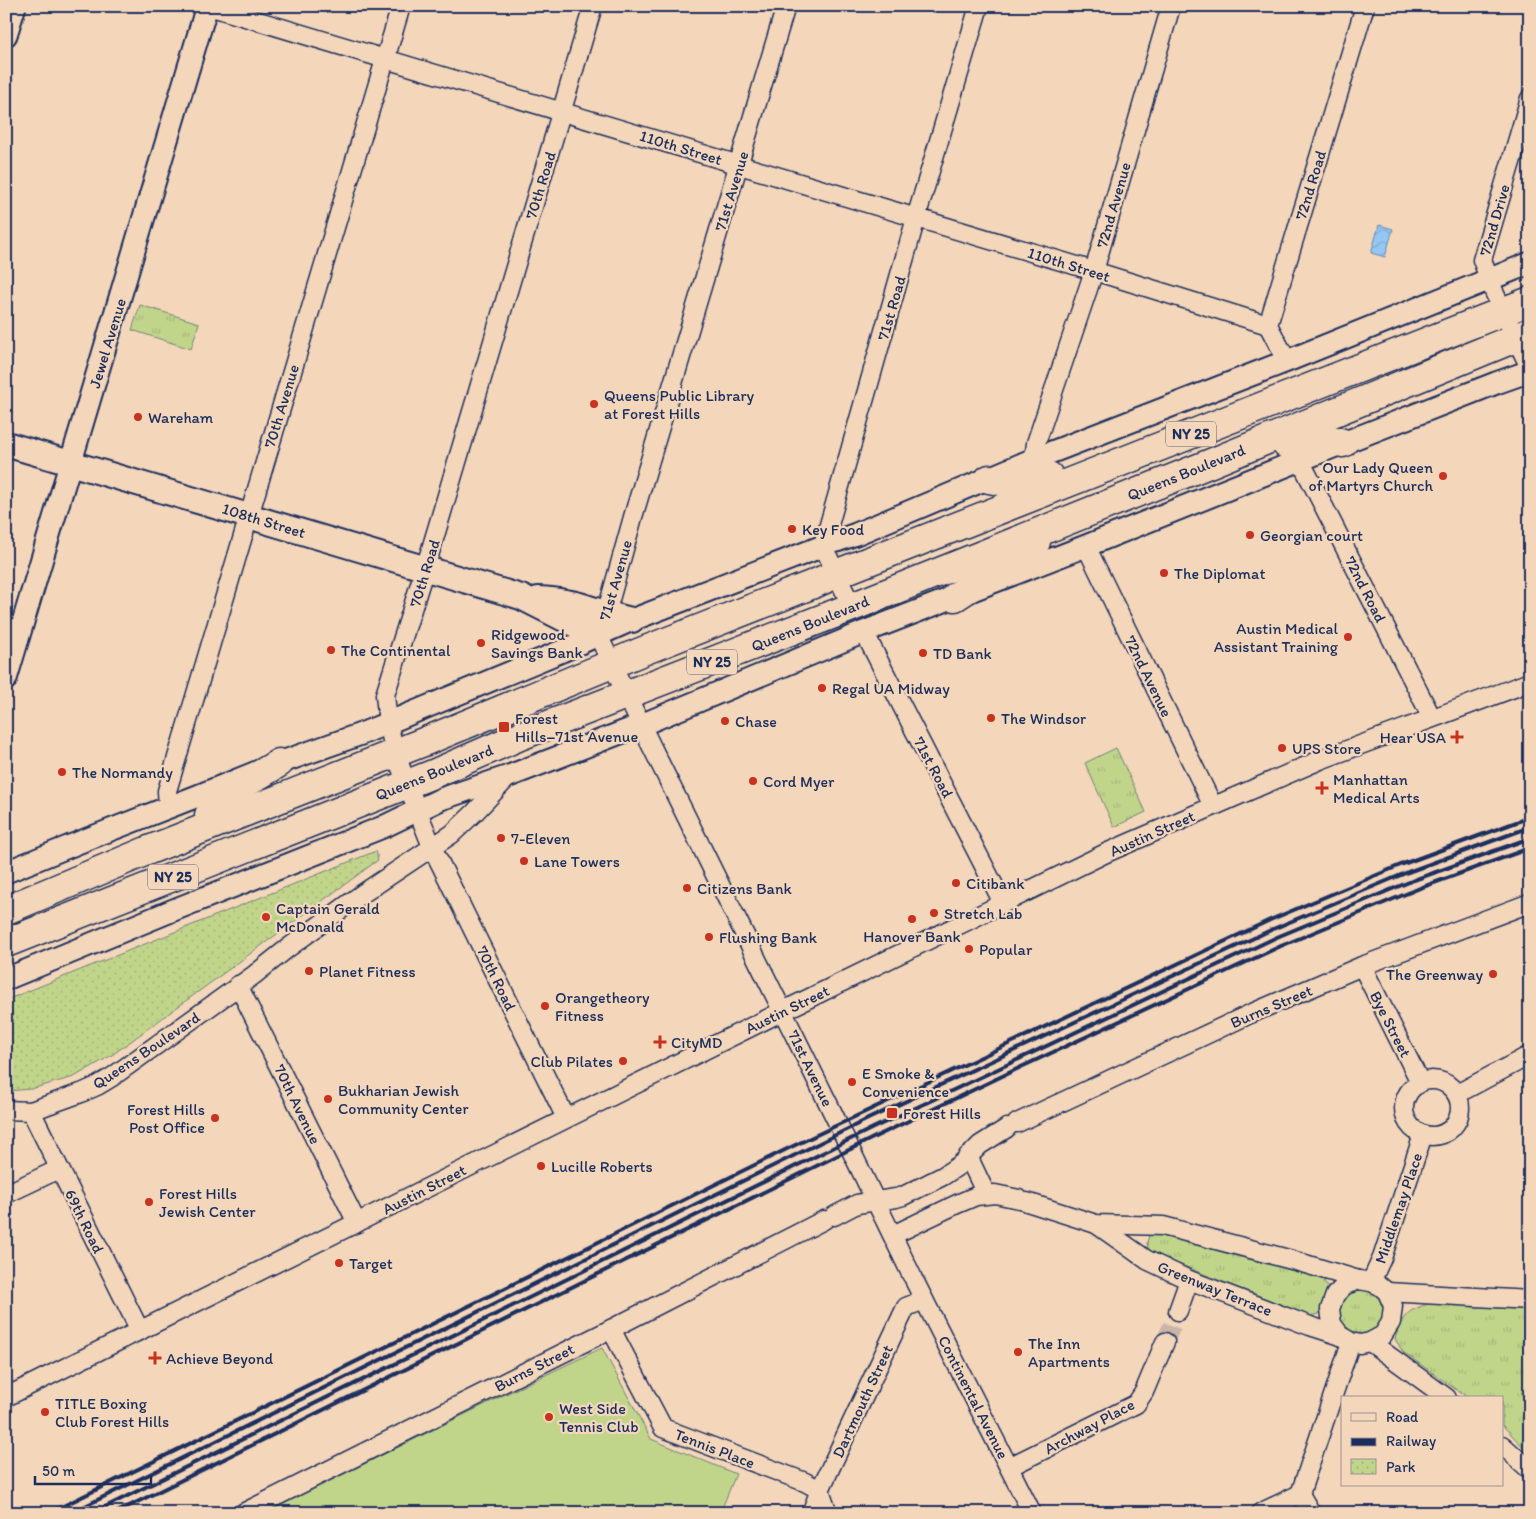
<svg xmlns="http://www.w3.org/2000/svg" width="1536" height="1519" viewBox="0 0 1536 1519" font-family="Itim,sans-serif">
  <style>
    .grass { fill: url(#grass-tufts); stroke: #6e8274 }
    .park { fill: url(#park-dots); stroke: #6e8274 }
    .garden { fill: #c1d58a; stroke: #6e8274 }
    .water { fill: url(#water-waves); stroke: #648ab7 }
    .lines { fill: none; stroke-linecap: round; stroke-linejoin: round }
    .minor-tunnel { stroke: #c9b5a8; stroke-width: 18; stroke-dasharray: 18 9; stroke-linecap: butt }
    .minor-casing { stroke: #1b2f5e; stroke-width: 21 }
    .tertiary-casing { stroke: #1b2f5e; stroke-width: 25 }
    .secondary-casing { stroke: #1b2f5e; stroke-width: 28 }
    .primary-casing { stroke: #1b2f5e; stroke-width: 31 }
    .minor { stroke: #f4d6ba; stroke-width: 18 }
    .tertiary { stroke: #f4d6ba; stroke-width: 21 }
    .secondary { stroke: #f4d6ba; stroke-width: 24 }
    .primary { stroke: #f4d6ba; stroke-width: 28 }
    .rail { stroke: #1b2f5e; stroke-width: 4 }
    .poi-dot { fill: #c8321e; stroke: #f4d6ba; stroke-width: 2 }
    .labels { text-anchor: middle; stroke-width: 4.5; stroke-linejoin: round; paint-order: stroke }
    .shield { fill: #f4d6ba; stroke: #5c617a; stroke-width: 1 }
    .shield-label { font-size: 15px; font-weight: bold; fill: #1b2f5e }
    .street-label { font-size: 16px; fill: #1b2f5e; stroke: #f4d6ba }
    .poi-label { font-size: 16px; fill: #1b2f5e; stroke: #f4d6ba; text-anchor: start }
  </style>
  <defs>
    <pattern id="grass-tufts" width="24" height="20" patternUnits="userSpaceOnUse" patternTransform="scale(1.25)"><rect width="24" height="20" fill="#c1d58a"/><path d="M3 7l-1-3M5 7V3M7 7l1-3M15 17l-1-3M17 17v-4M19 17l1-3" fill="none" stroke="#a5b77a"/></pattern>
    <pattern id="park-dots" width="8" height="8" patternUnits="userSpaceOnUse" patternTransform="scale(1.25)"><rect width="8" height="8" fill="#c1d58a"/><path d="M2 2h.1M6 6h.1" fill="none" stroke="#a5b77a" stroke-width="1.8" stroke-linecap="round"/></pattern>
    <pattern id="water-waves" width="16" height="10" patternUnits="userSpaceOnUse" patternTransform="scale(1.25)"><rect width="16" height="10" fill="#95c7f2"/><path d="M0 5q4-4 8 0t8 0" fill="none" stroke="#80abd2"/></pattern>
  </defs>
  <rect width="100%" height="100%" fill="#f4d6ba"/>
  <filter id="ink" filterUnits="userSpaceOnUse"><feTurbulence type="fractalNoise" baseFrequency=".02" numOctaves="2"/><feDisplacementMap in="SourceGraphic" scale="10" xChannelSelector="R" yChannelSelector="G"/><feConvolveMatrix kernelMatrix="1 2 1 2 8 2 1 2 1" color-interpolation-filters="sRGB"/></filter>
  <g filter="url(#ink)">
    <g class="grass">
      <path d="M140,305L199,323L191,349L132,330Z"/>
      <path d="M1116,748L1146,812L1114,827L1085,763Z"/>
      <path d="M1155,1234L1164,1235L1323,1279L1328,1288L1319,1314L1308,1316L1149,1252L1147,1243L1149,1235Z"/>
      <path d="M1364,1287L1379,1294L1387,1309L1383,1326L1369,1336H1353L1341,1326L1338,1304L1347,1291Z"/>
      <path d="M1431,1303L1530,1310V1454L1502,1425V1398H1468L1403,1352L1395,1339C1403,1314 1406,1311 1431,1303Z"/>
    </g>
    <path class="park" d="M376,851L378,860L112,1055L74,1077L31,1089L6,1091V1000Z"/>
    <path class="garden" d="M602,1348L651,1439L736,1474L720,1513H265L506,1394Z"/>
    <path class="water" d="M1379,225L1393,229L1385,257L1371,253Z"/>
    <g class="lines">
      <path class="minor-tunnel" d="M1165,1342L1178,1311"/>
      <defs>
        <g id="minor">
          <path d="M208,6L1094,271L1268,325"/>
          <path d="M786,6L633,517L606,614L598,635L641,725L827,1101L912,1276"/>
          <path d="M1530,98L1482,260L1495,294L1530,368"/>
          <path d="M1287,361L1268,325L1365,6"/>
          <path d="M1034,459L1036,443L1094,271L1171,6"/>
          <path d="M1300,460L1432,718"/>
          <path d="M1086,546L1213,806"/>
          <path d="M852,607L823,546L916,218L979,6"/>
          <path d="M864,632L1003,903"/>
          <path d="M168,807L167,791L401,6"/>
          <path d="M1362,966L1420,1082"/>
          <path d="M238,985L357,1223"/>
          <circle cx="1432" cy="1108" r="28"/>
          <path d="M1457,1094L1530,1055"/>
          <path d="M6,1110L31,1111L81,1093L97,1086L112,1077L254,975L288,948L362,894L452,834L475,812L509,776"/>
          <path d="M31,1111L140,1331"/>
          <path d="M566,1118L432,847L395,753L388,723L385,695L431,549L593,6"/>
          <path d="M1017,1123L1250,1014L1362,966L1530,903"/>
          <path d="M968,1156L986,1194"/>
          <path d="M6,1194L59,1169"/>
          <path d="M1027,1202L1096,1224L1163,1226L1292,1260L1359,1280L1371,1282L1380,1286L1387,1292L1393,1306L1391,1322L1383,1335L1370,1342L1360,1344L1351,1342L1341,1336L1332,1324L1330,1309L1335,1295L1345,1285L1359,1280"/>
          <path d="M834,1216L857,1204L896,1198L903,1196L943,1176L961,1164L980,1145L1007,1128"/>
          <path d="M1096,1224L1147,1260L1189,1280L1310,1326L1341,1336"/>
          <path d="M893,1235L957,1204L976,1196L995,1194L1019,1199"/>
          <path d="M915,1282L1032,1513"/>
          <path d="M1371,1282L1382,1258L1423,1135"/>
          <path d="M1387,1292L1530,1300"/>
          <path d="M1178,1311L1189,1280"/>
          <path d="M611,1329L663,1428L805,1482L820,1490L828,1513"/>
          <path d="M1370,1342L1447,1398"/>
          <path d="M6,1397L783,1011L1106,853L1320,760L1530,682"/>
          <path d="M1502,1445L1530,1470"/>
          <path d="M1009,1467L1136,1404L1144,1392L1165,1342"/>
          <path d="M1300,1494L1351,1342"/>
          <path d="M1300,1494L1311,1513"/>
          <path d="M243,1513L611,1329L824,1220"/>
          <path d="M811,1513L820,1490L906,1307L924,1300"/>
          <path d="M1260,1513L1300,1494"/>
        </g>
        <g id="tertiary">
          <path d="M6,35L15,6"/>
          <path d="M6,679L207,6"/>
          <path d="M6,872L90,838L195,797L279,763L361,734L562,651L632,620L823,546L856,534L1034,459L1287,361L1530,263"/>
          <path d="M6,979L171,911L383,827L441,799L509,776L641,725L864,632L1086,546L1343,443L1496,383L1530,371"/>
        </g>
        <g id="secondary">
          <path d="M6,444L521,597L578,626L598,635"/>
          <path d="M538,599C555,600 573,602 589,608C604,612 617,617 632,620"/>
        </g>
        <g id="primary">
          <path d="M1286,444C1310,438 1319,436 1343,443"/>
          <path d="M989,479L1022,485L1049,476"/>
          <path d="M955,597L975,584L1000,573L1010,562L1036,542"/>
          <path d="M209,815L238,796L244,784L279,763"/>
          <path d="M6,910L149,850L421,743L643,651L816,583L836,574L1530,301"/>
          <path d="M6,943L433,774L520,736L852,607L1211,463L1530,332"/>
        </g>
      </defs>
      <use href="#minor" class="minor-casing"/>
      <use href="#tertiary" class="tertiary-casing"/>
      <use href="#secondary" class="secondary-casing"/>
      <use href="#primary" class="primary-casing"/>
      <use href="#minor" class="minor"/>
      <use href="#tertiary" class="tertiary"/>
      <use href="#secondary" class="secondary"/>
      <use href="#primary" class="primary"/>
      <g class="rail">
        <path d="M49,1513L789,1148L1270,920L1403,864L1530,817"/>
        <path d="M71,1513L868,1119L1273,929L1408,872L1530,827"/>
        <path d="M93,1513L873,1128L1277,937L1414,880L1530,838"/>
        <path d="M115,1513L877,1136L1019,1068L1281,946L1420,888L1530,848"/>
      </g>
    </g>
  </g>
  <g class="poi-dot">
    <circle cx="594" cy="404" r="5"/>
    <circle cx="138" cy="417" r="5"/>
    <circle cx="1443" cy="476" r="5"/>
    <circle cx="792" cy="529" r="5"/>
    <circle cx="1250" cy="535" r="5"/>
    <circle cx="1164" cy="573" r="5"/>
    <circle cx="1348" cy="637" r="5"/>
    <circle cx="481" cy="643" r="5"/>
    <circle cx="331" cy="650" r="5"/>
    <circle cx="923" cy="653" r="5"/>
    <circle cx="822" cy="688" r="5"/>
    <circle cx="991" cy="718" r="5"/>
    <circle cx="725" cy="721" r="5"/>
    <rect x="498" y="721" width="12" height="12" rx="2.5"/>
    <path d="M1454.5 729.5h5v5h5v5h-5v5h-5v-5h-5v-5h5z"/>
    <circle cx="1282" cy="748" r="5"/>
    <circle cx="62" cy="772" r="5"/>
    <circle cx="753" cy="781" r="5"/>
    <path d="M1319.5 780.5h5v5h5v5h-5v5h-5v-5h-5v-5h5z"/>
    <circle cx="501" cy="838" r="5"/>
    <circle cx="524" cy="861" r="5"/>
    <circle cx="956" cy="883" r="5"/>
    <circle cx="687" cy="888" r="5"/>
    <circle cx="934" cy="913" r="5"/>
    <circle cx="266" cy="917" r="5"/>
    <circle cx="912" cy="919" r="5"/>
    <circle cx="709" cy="937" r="5"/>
    <circle cx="969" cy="949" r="5"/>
    <circle cx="309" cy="971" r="5"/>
    <circle cx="1493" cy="974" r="5"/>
    <circle cx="545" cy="1006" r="5"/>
    <path d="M657.5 1034.5h5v5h5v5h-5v5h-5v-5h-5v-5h5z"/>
    <circle cx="623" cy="1061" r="5"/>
    <circle cx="852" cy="1082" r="5"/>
    <circle cx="328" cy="1099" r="5"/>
    <rect x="886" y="1107" width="12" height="12" rx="2.5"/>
    <circle cx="215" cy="1118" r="5"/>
    <circle cx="541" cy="1166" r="5"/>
    <circle cx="149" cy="1202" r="5"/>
    <circle cx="339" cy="1263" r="5"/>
    <circle cx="1018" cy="1352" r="5"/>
    <path d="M152.5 1350.5h5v5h5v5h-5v5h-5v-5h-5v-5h5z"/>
    <circle cx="45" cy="1412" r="5"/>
    <circle cx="549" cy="1417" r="5"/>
  </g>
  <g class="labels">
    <g class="shield">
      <rect x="1166" y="421.5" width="50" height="25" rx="4"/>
      <rect x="687" y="649.5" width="50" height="25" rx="4"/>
      <rect x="148" y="864.5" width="50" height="25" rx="4"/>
    </g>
    <g class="shield-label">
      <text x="1191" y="439">NY 25</text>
      <text x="712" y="667">NY 25</text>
      <text x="173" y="882">NY 25</text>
    </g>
    <g class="street-label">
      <text transform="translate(681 147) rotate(17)" y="6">110th Street</text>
      <text transform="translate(540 185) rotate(-73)" y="6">70th Road</text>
      <text transform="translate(1310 185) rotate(-73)" y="6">72nd Road</text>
      <text transform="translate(731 191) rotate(-73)" y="6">71st Avenue</text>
      <text transform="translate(1113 205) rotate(-74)" y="6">72nd Avenue</text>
      <text transform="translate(1494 220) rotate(-74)" y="6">72nd Drive</text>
      <text transform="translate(1069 264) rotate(17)" y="6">110th Street</text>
      <text transform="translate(891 308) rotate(-74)" y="6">71st Road</text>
      <text transform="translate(107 343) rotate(-73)" y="6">Jewel Avenue</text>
      <text transform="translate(281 406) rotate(-73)" y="6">70th Avenue</text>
      <text transform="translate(1186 472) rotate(-22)" y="6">Queens Boulevard</text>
      <text transform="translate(264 520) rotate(17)" y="6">108th Street</text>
      <text transform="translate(424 573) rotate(-73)" y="6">70th Road</text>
      <text transform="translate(615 580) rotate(-74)" y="6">71st Avenue</text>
      <text transform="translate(1366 589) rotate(63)" y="6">72nd Road</text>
      <text transform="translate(810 623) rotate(-22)" y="6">Queens Boulevard</text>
      <text transform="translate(1149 676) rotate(64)" y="6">72nd Avenue</text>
      <text transform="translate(934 767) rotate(62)" y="6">71st Road</text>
      <text transform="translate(434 772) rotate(-22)" y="6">Queens Boulevard</text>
      <text transform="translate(1152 833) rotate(-24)" y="6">Austin Street</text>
      <text transform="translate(497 978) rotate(64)" y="6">70th Road</text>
      <text transform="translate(1271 1006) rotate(-23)" y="6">Burns Street</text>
      <text transform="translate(787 1009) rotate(-26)" y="6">Austin Street</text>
      <text transform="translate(1391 1024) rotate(63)" y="6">Bye Street</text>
      <text transform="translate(146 1050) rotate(-34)" y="6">Queens Boulevard</text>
      <text transform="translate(811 1068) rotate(64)" y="6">71st Avenue</text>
      <text transform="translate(298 1104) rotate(64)" y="6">70th Avenue</text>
      <text transform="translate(424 1189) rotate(-27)" y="6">Austin Street</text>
      <text transform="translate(1398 1208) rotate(-71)" y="6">Middlemay Place</text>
      <text transform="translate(85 1221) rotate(64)" y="6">69th Road</text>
      <text transform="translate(1215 1288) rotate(22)" y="6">Greenway Terrace</text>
      <text transform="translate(534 1367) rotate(-27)" y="6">Burns Street</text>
      <text transform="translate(974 1397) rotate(63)" y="6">Continental Avenue</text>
      <text transform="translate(862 1401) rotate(-65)" y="6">Dartmouth Street</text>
      <text transform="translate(1089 1426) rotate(-28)" y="6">Archway Place</text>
      <text transform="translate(715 1448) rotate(21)" y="6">Tennis Place</text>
    </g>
    <g class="poi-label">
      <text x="604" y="401">Queens Public Library<tspan x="604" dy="18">at Forest Hills</tspan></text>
      <text x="148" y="423">Wareham</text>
      <text x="1433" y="473" text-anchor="end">Our Lady Queen<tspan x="1433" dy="18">of Martyrs Church</tspan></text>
      <text x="802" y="535">Key Food</text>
      <text x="1260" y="541">Georgian court</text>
      <text x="1174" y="579">The Diplomat</text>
      <text x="1338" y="634" text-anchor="end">Austin Medical<tspan x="1338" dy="18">Assistant Training</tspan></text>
      <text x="491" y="640">Ridgewood<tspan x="491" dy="18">Savings Bank</tspan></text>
      <text x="341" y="656">The Continental</text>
      <text x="933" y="659">TD Bank</text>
      <text x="832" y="694">Regal UA Midway</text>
      <text x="515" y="724">Forest<tspan x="515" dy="18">Hills–71st Avenue</tspan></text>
      <text x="1001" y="724">The Windsor</text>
      <text x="735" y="727">Chase</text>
      <text x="1446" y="743" text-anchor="end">Hear USA</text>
      <text x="1292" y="754">UPS Store</text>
      <text x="72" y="778">The Normandy</text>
      <text x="1333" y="785">Manhattan<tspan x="1333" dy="18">Medical Arts</tspan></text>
      <text x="763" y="787">Cord Myer</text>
      <text x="511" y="844">7-Eleven</text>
      <text x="534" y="867">Lane Towers</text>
      <text x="966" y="889">Citibank</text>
      <text x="697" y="894">Citizens Bank</text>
      <text x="276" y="914">Captain Gerald<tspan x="276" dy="18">McDonald</tspan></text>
      <text x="944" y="919">Stretch Lab</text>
      <text x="912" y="942" text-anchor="middle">Hanover Bank</text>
      <text x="719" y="943">Flushing Bank</text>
      <text x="979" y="955">Popular</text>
      <text x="319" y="977">Planet Fitness</text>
      <text x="1483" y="980" text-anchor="end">The Greenway</text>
      <text x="555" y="1003">Orangetheory<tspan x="555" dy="18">Fitness</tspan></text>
      <text x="671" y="1048">CityMD</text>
      <text x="613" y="1067" text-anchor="end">Club Pilates</text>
      <text x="862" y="1079">E Smoke &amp;<tspan x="862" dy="18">Convenience</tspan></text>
      <text x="338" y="1096">Bukharian Jewish<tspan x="338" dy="18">Community Center</tspan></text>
      <text x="205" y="1115" text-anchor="end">Forest Hills<tspan x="205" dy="18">Post Office</tspan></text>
      <text x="903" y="1119">Forest Hills</text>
      <text x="551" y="1172">Lucille Roberts</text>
      <text x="159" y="1199">Forest Hills<tspan x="159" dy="18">Jewish Center</tspan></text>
      <text x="349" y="1269">Target</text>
      <text x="1028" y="1349">The Inn<tspan x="1028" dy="18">Apartments</tspan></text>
      <text x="166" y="1364">Achieve Beyond</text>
      <text x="55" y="1409">TITLE Boxing<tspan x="55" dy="18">Club Forest Hills</tspan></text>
      <text x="559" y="1414">West Side<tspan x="559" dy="18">Tennis Club</tspan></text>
    </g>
  </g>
  <rect width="1536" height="1519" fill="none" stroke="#f4d6ba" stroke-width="25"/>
  <rect x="12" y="12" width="1511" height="1494" fill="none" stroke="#1b2f5e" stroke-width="2" filter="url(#ink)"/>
  <rect x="1341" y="1396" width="162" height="90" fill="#f4d6ba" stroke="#9d9395"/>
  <rect x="1351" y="1413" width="25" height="8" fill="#f4d6ba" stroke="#9d9395"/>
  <text x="1386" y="1422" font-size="15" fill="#1b2f5e">Road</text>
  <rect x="1351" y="1438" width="25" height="8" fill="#1b2f5e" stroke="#9d9395"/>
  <text x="1386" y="1446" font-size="15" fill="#1b2f5e">Railway</text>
  <rect x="1351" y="1459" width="25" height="15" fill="url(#park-dots)" stroke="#9d9395"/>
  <text x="1386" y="1472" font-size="15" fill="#1b2f5e">Park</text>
  <path d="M35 1476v8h116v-8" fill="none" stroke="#1b2f5e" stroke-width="2.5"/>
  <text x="42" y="1476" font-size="15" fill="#1b2f5e" stroke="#f4d6ba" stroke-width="4" paint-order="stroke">50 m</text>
</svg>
